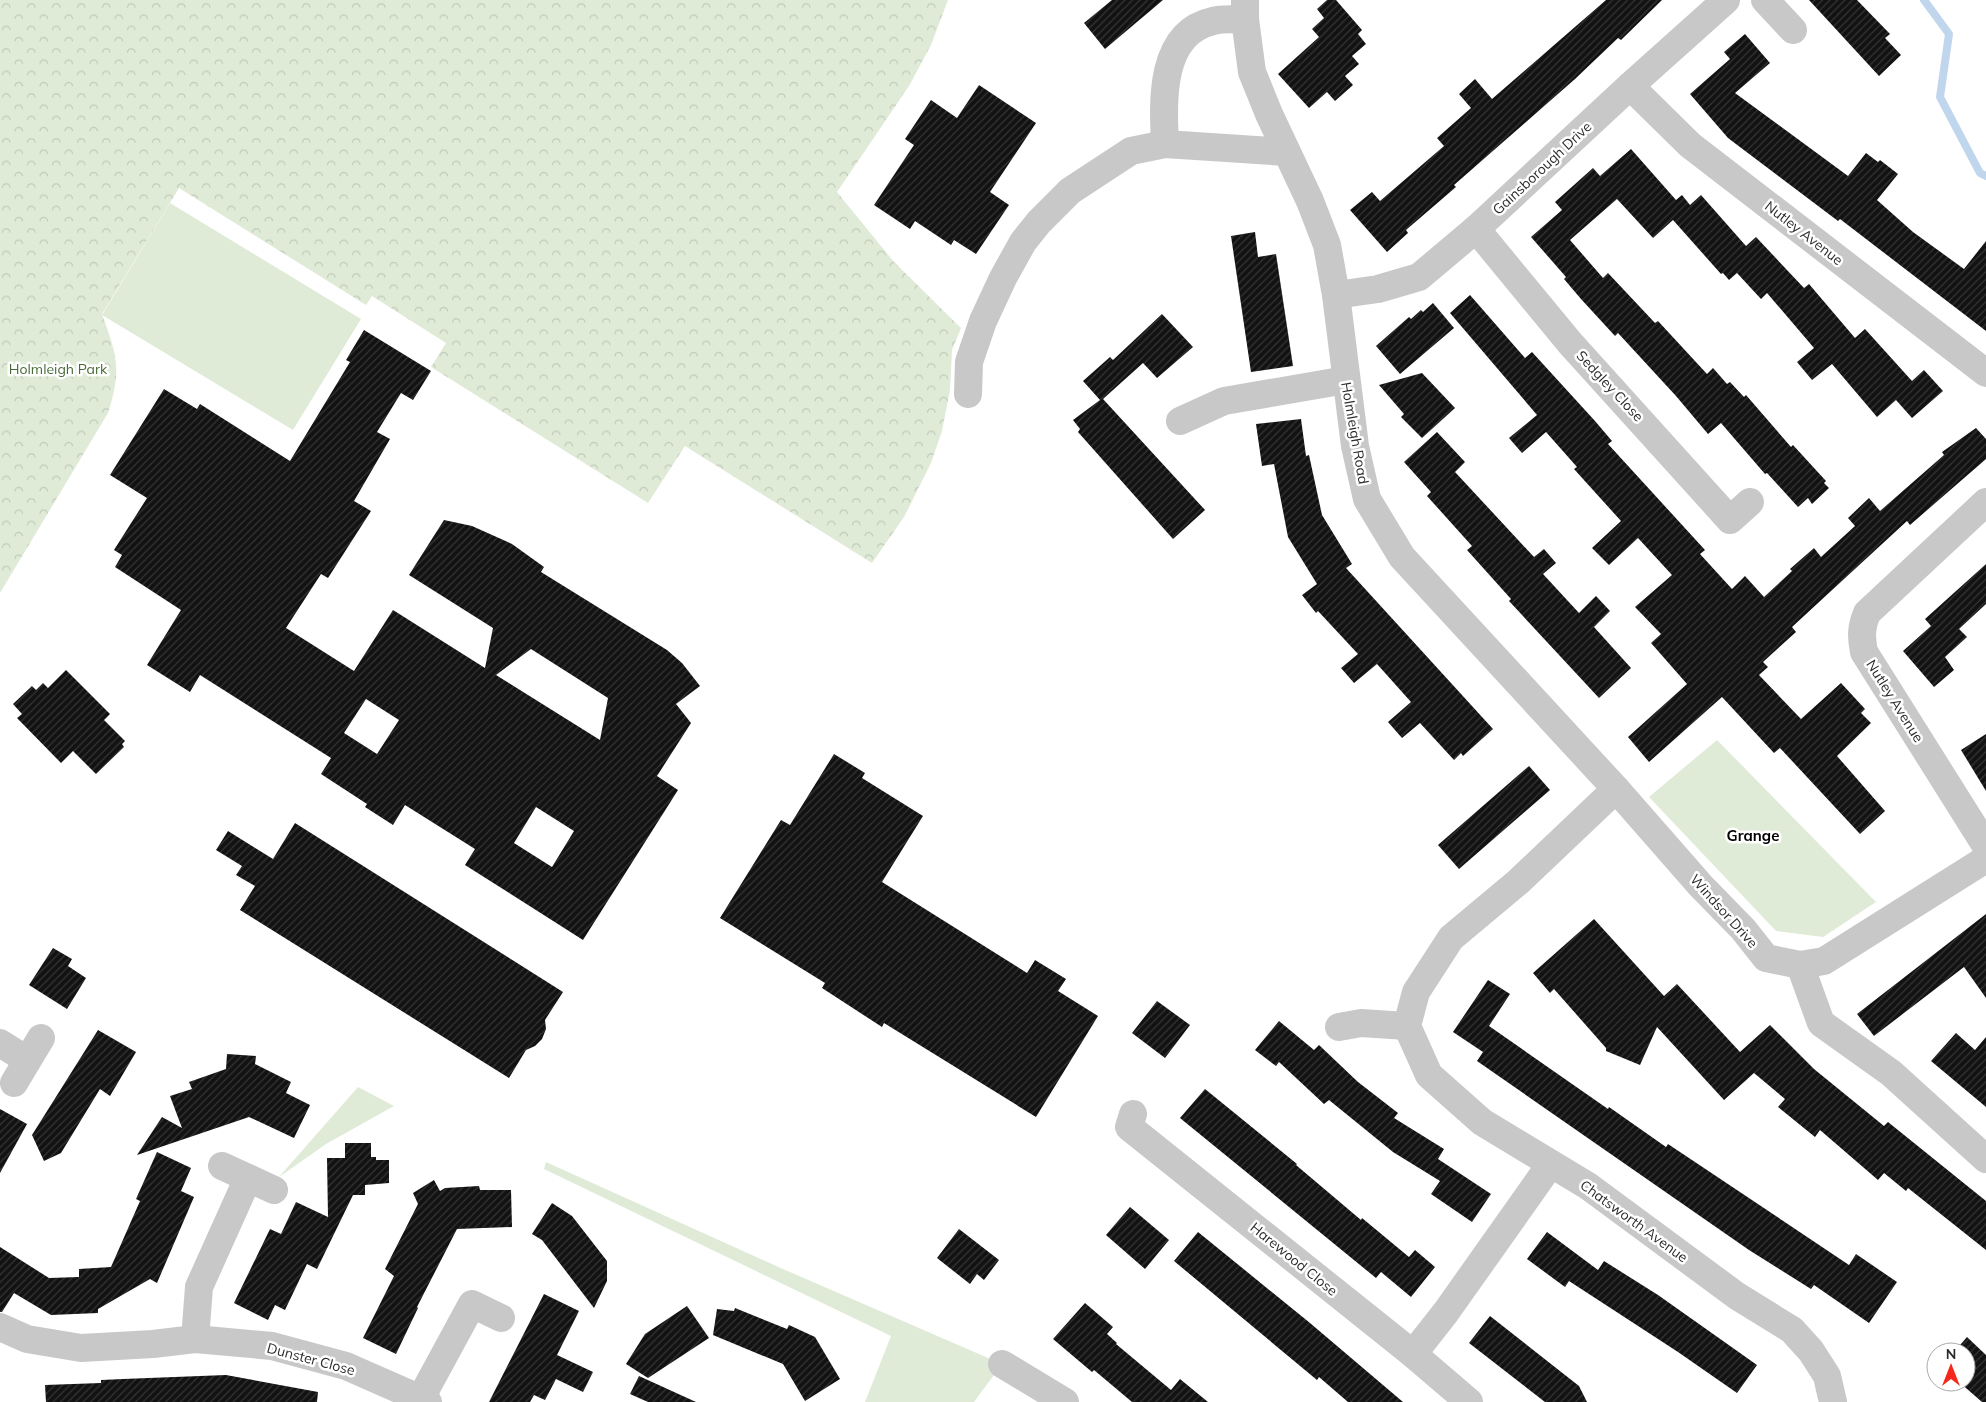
<svg xmlns="http://www.w3.org/2000/svg" width="1986" height="1402" viewBox="0 0 1986 1402" font-family="Mulish,sans-serif">
  <style>
    .grass { fill: #dfebd7 }
    .forest { fill: url(#forest-crowns) }
    .lines { fill: none; stroke-linecap: round; stroke-linejoin: round }
    .stream { stroke: #c0d6ed; stroke-width: 8 }
    .building { fill: url(#building-hatch); fill-rule: evenodd }
    .minor { stroke: #c8c8c8; stroke-width: 28 }
    .labels { text-anchor: middle; stroke-width: 5; stroke-linejoin: round; paint-order: stroke }
    .street-label { font-size: 14px; fill: #2b2b2b; stroke: #fff }
    .park-label { font-size: 14px; fill: #476a36; stroke: #fff }
    .neighbourhood-label { font-size: 15px; font-weight: bold; fill: #000; stroke: #fff }
  </style>
  <defs>
    <pattern id="forest-crowns" width="20" height="18" patternUnits="userSpaceOnUse" patternTransform="scale(1.25)"><rect width="20" height="18" fill="#dfebd7"/><path d="M2 6a3 3 0 1 1 6 0M12 15a3 3 0 1 1 6 0" fill="none" stroke="#c0cab9"/></pattern>
    <pattern id="building-hatch" width="6" height="6" patternUnits="userSpaceOnUse" patternTransform="scale(1.25)"><rect width="6" height="6" fill="#121212"/><path d="M-1 1l2-2M0 6l6-6M5 7l2-2" fill="none" stroke="#353535"/></pattern>
  </defs>
  <rect width="100%" height="100%" fill="#fff"/>
  <g class="grass">
    <path d="M170,203L361,319L293,430L102,315Z"/>
    <path d="M1717,740L1876,902L1823,937L1776,931L1649,797Z"/>
    <path d="M358,1087L394,1106L326,1144L279,1177Z"/>
    <path d="M546,1162L783,1269L1002,1364L974,1402H865L891,1336L544,1169Z"/>
  </g>
  <path class="forest" d="M0,0H948L931,45L909,86L837,192L894,262L961,328L952,350L950,390L942,431L931,463L904,517L872,563L685,446L648,503L431,367L446,343L372,296L366,305L179,188L102,314C117,356 122,369 108,413L0,593Z"/>
  <g class="lines">
    <path class="stream" d="M1924,0L1949,34L1940,97L1980,173L1986,176"/>
  </g>
  <g class="building">
    <path d="M1112,0H1163L1105,49L1084,23Z"/>
    <path d="M1327,0H1336L1362,30L1358,34L1366,44L1352,56L1359,64L1345,76L1353,85L1335,101L1327,92L1309,108L1278,74L1319,37L1312,29L1324,18L1317,9Z"/>
    <path d="M1606,0H1662L1621,40L1618,38L1575,79L1454,185L1456,187L1406,230L1408,233L1387,252L1350,210L1372,192L1380,201L1444,146L1437,138L1471,108L1459,94L1475,79L1492,99Z"/>
    <path d="M1809,0H1857L1890,34L1885,38L1901,55L1879,76Z"/>
    <path d="M1745,34L1770,63L1735,93L1848,176L1866,153L1878,162L1880,160L1898,174L1877,200L1913,232L1964,269L1986,241V331L1840,219L1838,221L1728,138L1690,94L1730,59L1724,52Z"/>
    <path d="M979,85L1036,123L990,192L1009,205L976,254L954,240L951,245L915,221L910,229L874,205L914,145L905,139L931,100L957,118Z"/>
    <path d="M1631,149L1676,200L1682,195L1690,205L1701,195L1746,246L1756,237L1804,288L1809,284L1855,338L1865,329L1912,381L1924,370L1943,391L1912,418L1896,400L1877,417L1832,364L1812,380L1797,362L1814,348L1767,293L1761,299L1737,273L1729,280L1723,273L1721,274L1673,220L1653,238L1617,199L1570,240L1603,278L1608,273L1655,323L1658,321L1707,374L1713,368L1727,384L1730,382L1744,397L1746,395L1791,447L1793,445L1826,481L1824,483L1829,488L1812,504L1808,498L1798,507L1767,473L1765,474L1721,423L1708,434L1676,396L1618,333L1615,336L1581,299L1564,279L1566,277L1531,237L1562,210L1555,202L1593,168L1600,176Z"/>
    <path d="M1255,232L1258,257L1276,254L1293,366L1251,372L1231,236Z"/>
    <path d="M1470,295L1525,358L1532,352L1595,421L1612,441L1608,444L1705,550L1700,554L1732,589L1745,576L1764,597L1792,571L1790,569L1814,548L1821,557L1855,526L1848,518L1869,498L1880,511L1944,455L1942,452L1976,428L1986,439V459L1910,525L1907,521L1792,627L1796,632L1763,662L1768,667L1759,675L1801,719L1841,683L1865,709L1861,713L1871,723L1837,756L1885,811L1860,834L1780,748L1774,753L1722,697L1649,762L1628,737L1687,684L1651,643L1661,634L1635,607L1672,575L1638,538L1609,565L1592,548L1621,521L1574,469L1577,467L1546,432L1522,453L1509,438L1537,415L1450,313Z"/>
    <path d="M1433,303L1454,328L1400,374L1376,346L1409,317L1411,319L1421,310L1423,312Z"/>
    <path d="M1162,314L1193,347L1157,378L1143,363L1103,399L1205,510L1173,539L1078,432L1080,429L1073,420L1100,400L1083,381L1110,357L1113,360Z"/>
    <path d="M364,330L431,371L413,400L401,393L377,432L390,439L354,501L371,511L328,578L321,574L286,628L354,671L393,610L485,668L493,628L409,575L444,520L472,526L512,544L544,567L541,572L667,650L682,663L700,686L676,704L691,723L657,776L678,790L583,940L465,865L475,849L405,805L393,825L365,807L367,804L321,774L331,758L200,675L190,692L147,665L181,610L115,567L122,555L114,550L147,498L110,475L164,389L197,409L200,404L290,461L350,362L346,360ZM531,649L608,698L600,740L496,675ZM366,699L399,720L377,754L344,733ZM536,807L574,831L552,867L514,843Z"/>
    <path d="M1422,373L1455,408L1422,438L1401,417L1404,414L1379,385Z"/>
    <path d="M1301,419L1306,456L1309,455L1322,515L1352,564L1346,568L1493,729L1463,756L1461,753L1454,760L1420,723L1402,738L1388,722L1411,702L1377,664L1354,683L1341,668L1358,654L1318,611L1316,613L1302,595L1317,584L1288,537L1274,464L1262,466L1256,424Z"/>
    <path d="M1437,432L1465,462L1455,472L1534,557L1544,549L1556,563L1543,574L1579,613L1596,596L1610,611L1594,627L1631,668L1599,698L1509,601L1511,599L1467,550L1472,546L1427,496L1431,492L1404,462Z"/>
    <path d="M1986,564V604L1959,629L1967,637L1945,657L1954,670L1934,687L1903,651L1931,626L1925,619Z"/>
    <path d="M66,670L110,714L104,720L125,741L122,744L124,747L96,774L73,751L61,763L17,718L22,714L13,704L32,686L36,690L43,683L48,688Z"/>
    <path d="M1986,734V791L1961,750Z"/>
    <path d="M834,754L865,773L862,778L923,816L882,882L1027,973L1035,960L1066,979L1058,991L1098,1016L1036,1117L884,1023L882,1027L822,988L825,983L720,918L781,820L790,825Z"/>
    <path d="M1529,766L1550,790L1459,869L1438,845Z"/>
    <path d="M295,823L563,992L545,1020L546,1029L542,1039L535,1046L526,1050L509,1078L240,910L255,886L236,875L242,866L216,850L228,831L273,859Z"/>
    <path d="M1986,914V998L1964,967L1874,1036L1857,1014Z"/>
    <path d="M1594,919L1664,996L1677,984L1740,1052L1770,1025L1814,1069L1884,1126L1888,1122L1986,1201V1250L1908,1188L1906,1191L1884,1173L1878,1180L1820,1130L1815,1137L1778,1107L1785,1099L1754,1073L1724,1100L1657,1027L1640,1065L1606,1051V1048L1554,989L1550,993L1533,973Z"/>
    <path d="M53,948L72,959L68,966L86,978L67,1009L29,985Z"/>
    <path d="M1488,980L1510,994L1489,1026L1608,1109L1609,1107L1666,1147L1668,1144L1849,1265L1856,1254L1897,1282L1869,1323L1814,1285L1811,1289L1749,1250L1477,1061L1483,1052L1453,1032Z"/>
    <path d="M1157,1001L1190,1025L1165,1058L1132,1033Z"/>
    <path d="M1279,1021L1314,1050L1319,1045L1358,1082L1398,1113L1394,1118L1444,1149L1438,1159L1491,1194L1472,1222L1431,1194L1440,1181L1393,1152L1329,1100L1324,1104L1279,1062L1276,1066L1255,1050Z"/>
    <path d="M98,1030L136,1052L110,1096L100,1089L61,1153L44,1161L32,1135Z"/>
    <path d="M1956,1033L1975,1050L1986,1037V1107L1931,1061Z"/>
    <path d="M227,1054L256,1056L255,1064L291,1082L286,1093L310,1105L294,1138L249,1117L137,1155L162,1117L182,1128L170,1096L192,1089L189,1082L226,1069Z"/>
    <path d="M1205,1089L1297,1164L1296,1165L1361,1220L1362,1218L1409,1257L1415,1250L1435,1267L1411,1297L1381,1272L1376,1278L1180,1118Z"/>
    <path d="M0,1109L27,1124L0,1173Z"/>
    <path d="M345,1143H371V1157H376V1160H389V1183L365,1185V1195H353L317,1269L307,1264L285,1310L275,1305L268,1320L234,1303L270,1229L281,1234L296,1202L328,1217L327,1158H345Z"/>
    <path d="M157,1152L191,1168L181,1191L194,1197L157,1283L150,1279L98,1309V1313L51,1315L14,1293L2,1312H0V1247L49,1278L79,1277V1269L111,1267L140,1201L136,1199Z"/>
    <path d="M434,1180L440,1191L445,1188L479,1186L480,1190H511L512,1227L457,1229L417,1307L418,1308L396,1354L363,1338L394,1276L385,1269L418,1204L413,1193Z"/>
    <path d="M552,1203L572,1216L607,1261V1281L594,1308L542,1240L532,1234Z"/>
    <path d="M1130,1207L1169,1240L1145,1269L1106,1235Z"/>
    <path d="M959,1229L999,1260L984,1280L977,1274L970,1284L937,1258Z"/>
    <path d="M1198,1232L1310,1323L1403,1402H1348L1319,1377L1317,1380L1174,1261Z"/>
    <path d="M1547,1232L1598,1270L1604,1261L1658,1295L1757,1365L1737,1393L1678,1352L1569,1281L1565,1287L1527,1259Z"/>
    <path d="M544,1294L579,1311L557,1355L593,1372L583,1392L556,1379L545,1400L534,1395L530,1402H489Z"/>
    <path d="M1085,1303L1113,1327L1107,1334L1117,1343L1116,1344L1171,1390L1180,1379L1208,1402H1132L1094,1370L1092,1372L1053,1339Z"/>
    <path d="M687,1306L709,1338L648,1378L626,1364L645,1334Z"/>
    <path d="M735,1308L787,1329L789,1325L815,1337L840,1379L805,1401L783,1364L713,1335L717,1309L734,1311Z"/>
    <path d="M1490,1316L1579,1386L1587,1402H1545L1469,1343Z"/>
    <path d="M1967,1337L1986,1355V1402H1982L1959,1382H1966V1352H1954Z"/>
    <path d="M226,1375L318,1392L317,1402H46L45,1385L101,1383V1380L123,1379Z"/>
    <path d="M639,1376L696,1402H648L630,1394Z"/>
  </g>
  <g class="lines">
    <g class="minor">
      <path d="M1245,0V19L1252,72L1269,114L1310,201L1327,245L1336,295L1355,446L1367,499L1402,557L1616,789L1701,886L1743,929L1766,958L1800,965L1824,961L1986,859"/>
      <path d="M1765,0L1793,30"/>
      <path d="M1630,86L1690,145L1986,373"/>
      <path d="M1165,144C1163,102 1159,33 1213,21C1223,18 1235,20 1245,19"/>
      <path d="M1476,229L1570,343L1730,520L1750,502"/>
      <path d="M1336,295L1378,289L1419,277L1476,229L1630,86L1726,0"/>
      <path d="M968,394L969,362L983,321L1003,278L1023,242L1039,222L1070,191L1131,151L1165,144L1286,152"/>
      <path d="M1180,421L1224,401L1346,380"/>
      <path d="M1986,502L1867,613C1861,627 1861,637 1864,652L1986,846"/>
      <path d="M1616,789L1518,882L1451,938L1416,992L1407,1026L1429,1075L1482,1122L1588,1186L1737,1296L1792,1330L1811,1351L1827,1376L1833,1402"/>
      <path d="M1800,965L1821,1023L1891,1073L1986,1159"/>
      <path d="M1339,1027L1361,1023L1407,1026"/>
      <path d="M0,1043L27,1060"/>
      <path d="M14,1083L41,1038"/>
      <path d="M1133,1114L1129,1127L1413,1354L1469,1402"/>
      <path d="M222,1166L274,1190"/>
      <path d="M0,1327L27,1339L81,1348L153,1344L195,1339L272,1346L346,1366L428,1402"/>
      <path d="M195,1339L199,1287L248,1178"/>
      <path d="M1413,1354L1446,1312L1550,1165"/>
      <path d="M1002,1364L1065,1402"/>
      <path d="M421,1398L472,1304L501,1318"/>
    </g>
  </g>
  <g class="labels">
    <g class="street-label">
      <text transform="translate(1542 168) rotate(-43)" y="5">Gainsborough Drive</text>
      <text transform="translate(1804 233) rotate(38)" y="5">Nutley Avenue</text>
      <text transform="translate(1610 386) rotate(47)" y="5">Sedgley Close</text>
      <text transform="translate(1355 433) rotate(80)" y="5">Holmleigh Road</text>
      <text transform="translate(1895 701) rotate(58)" y="5">Nutley Avenue</text>
      <text transform="translate(1724 911) rotate(48)" y="5">Windsor Drive</text>
      <text transform="translate(1634 1221) rotate(36)" y="5">Chatsworth Avenue</text>
      <text transform="translate(1294 1259) rotate(39)" y="5">Harewood Close</text>
      <text transform="translate(311 1359) rotate(15)" y="5">Dunster Close</text>
    </g>
    <g class="park-label">
      <text x="58" y="374">Holmleigh Park</text>
    </g>
    <g class="neighbourhood-label">
      <text x="1753" y="841">Grange</text>
    </g>
  </g>
  <g transform="translate(1951 1367)"><circle r="24" fill="#ffffff" stroke="#aaaaaa"/>
  <path d="M0-4L9 19L0 12L-9 19Z" fill="#f5281b"/>
  <text y="-8" font-size="14" font-weight="bold" text-anchor="middle" fill="#2b2b2b">N</text>
  </g>
</svg>
